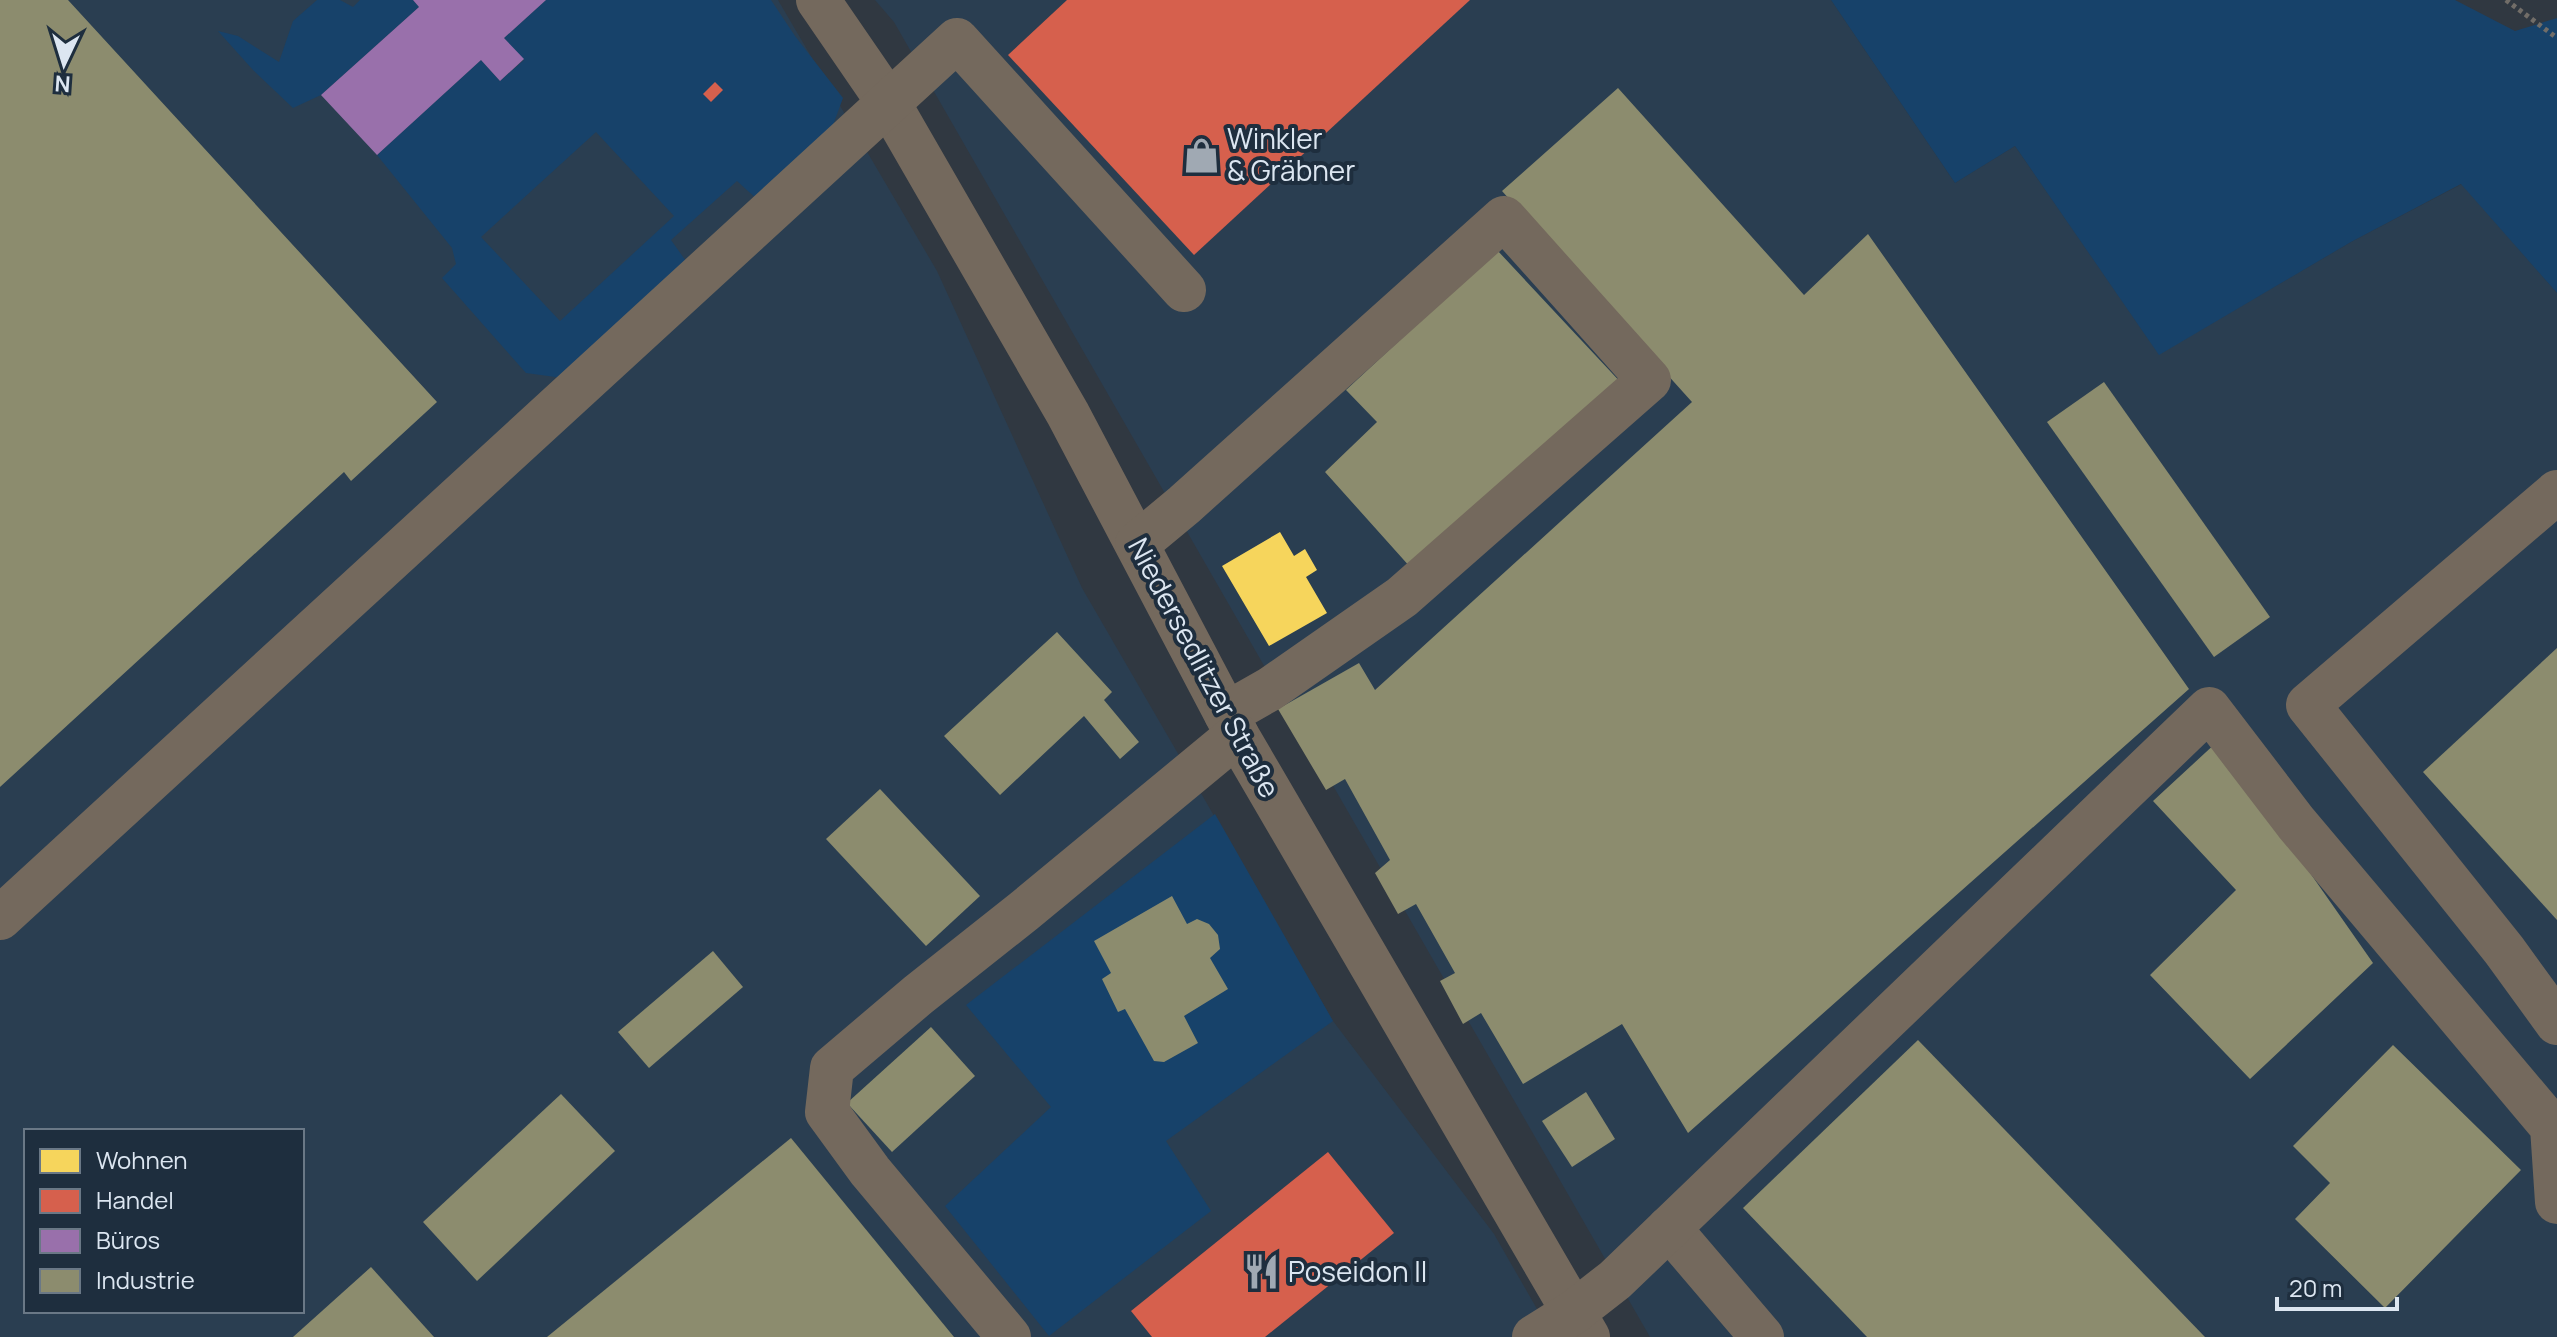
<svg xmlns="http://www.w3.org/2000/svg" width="2557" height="1337" viewBox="0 0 2557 1337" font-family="Manrope,sans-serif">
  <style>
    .built { fill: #2a3e51; fill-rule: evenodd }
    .green { fill: #17426a; fill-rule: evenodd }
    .homes { fill: #f6d55c }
    .shops { fill: #d6604d }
    .offices { fill: #9970ab }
    .industry { fill: #8c8c6e }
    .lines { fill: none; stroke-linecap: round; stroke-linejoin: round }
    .path { stroke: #716d68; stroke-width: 5; stroke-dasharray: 4 4; stroke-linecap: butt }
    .minor { stroke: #74695d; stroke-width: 44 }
    .labels { text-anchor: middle; stroke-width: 8; stroke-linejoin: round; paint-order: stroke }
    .poi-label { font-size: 28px; fill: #dce6f1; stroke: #1e2e3e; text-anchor: start }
    .street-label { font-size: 28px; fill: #dce6f1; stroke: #1e2e3e }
  </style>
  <rect width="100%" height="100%" fill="#303841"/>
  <g class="built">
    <path d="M0,0H778L937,271L1082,588L1333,1021L1494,1234L1553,1337H0ZM26,1131H302V1311H26Z"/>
    <path d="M875,0H1831L1955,183L2015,146L2159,354L2351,242L2462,184L2557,293V1337H1650L894,22Z"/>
  </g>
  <g class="green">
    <path d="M317,0H340L353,7L360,0H413L419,7L321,95L293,108L253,70L218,31L238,36L279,62L293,21Z"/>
    <path d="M546,0H771L795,36L843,98L829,136L759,201L737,181L671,240L688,264L563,378L526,373L442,278L456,264L452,248L377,155L481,60L500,81L524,60L504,38ZM596,132L674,216L560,321L481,237Z"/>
    <path d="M1831,0H2455L2515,31L2557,18V293L2461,184L2351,242L2159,355L2015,146L1955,183Z"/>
    <path d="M1215,814L1333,1021L1166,1141L1211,1211L1049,1336L945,1206L1051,1107L966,1005Z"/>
  </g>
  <path class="homes" d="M1280,532L1294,556L1305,549L1317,570L1306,577L1327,613L1269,646L1222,566Z"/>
  <g class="shops">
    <path d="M1067,0H1470L1194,255L1008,55Z"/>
    <path d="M715,82L723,90L711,102L703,94Z"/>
    <path d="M1328,1152L1394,1233L1265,1337H1152L1131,1311Z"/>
  </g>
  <path class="offices" d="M413,0H546L504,38L524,59L500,81L481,60L377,155L321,95L419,7Z"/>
  <g class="industry">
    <path d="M0,0H68L437,402L351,481L344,472L0,787Z"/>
    <path d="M1618,88L1804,295L1868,234L2189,689L1688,1133L1622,1024L1523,1084L1481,1013L1463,1024L1440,981L1455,973L1416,904L1398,914L1375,873L1390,860L1345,779L1326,790L1278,709L1359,663L1375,690L1692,402L1502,191Z"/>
    <path d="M1497,250L1625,387L1411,568L1325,472L1377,422L1346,390Z"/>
    <path d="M2104,382L2270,617L2214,657L2047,422Z"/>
    <path d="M1057,632L1112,692L1104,700L1139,742L1120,759L1084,716L1000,795L944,736Z"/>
    <path d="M2557,648V920L2423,772Z"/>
    <path d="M2218,741L2373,963L2250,1079L2150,975L2236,890L2153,801Z"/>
    <path d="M880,789L980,896L926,946L826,839Z"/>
    <path d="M1172,896L1187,924L1197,919L1209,924L1218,935L1220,949L1210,958L1228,989L1184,1016L1198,1043L1164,1062L1154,1061L1125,1009L1118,1012L1102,979L1111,973L1094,941Z"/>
    <path d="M713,951L743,987L649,1068L618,1032Z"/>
    <path d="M931,1027L975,1076L892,1152L847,1103Z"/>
    <path d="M1918,1040L2205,1337H1867L1743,1208Z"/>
    <path d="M2393,1045L2521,1170L2385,1308L2295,1219L2330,1183L2293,1146Z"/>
    <path d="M1586,1092L1615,1139L1572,1167L1542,1121Z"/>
    <path d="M561,1094L615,1151L477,1281L423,1222Z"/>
    <path d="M791,1138L954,1337H547Z"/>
    <path d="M371,1267L434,1337H293Z"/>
  </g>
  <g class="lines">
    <path class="path" d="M2506,0L2557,38"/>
    <g class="minor">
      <path d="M818,0L888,102L1068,414L1237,735L1588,1337"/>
      <path d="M2557,492L2308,705L2504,950L2557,1023"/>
      <path d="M1137,544L1184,505L1504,218L1649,380L1402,597L1270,689L1226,714"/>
      <path d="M0,918L957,40L1184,290"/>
      <path d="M1669,1228L1762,1337"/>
      <path d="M1009,1337L870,1171L827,1112L832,1068L918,995L1024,911L1237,735"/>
      <path d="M1534,1337L1574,1312L1615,1280L2209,709L2296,823L2552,1127L2557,1202"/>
    </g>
  </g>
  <defs>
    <symbol id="shop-bare" viewBox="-9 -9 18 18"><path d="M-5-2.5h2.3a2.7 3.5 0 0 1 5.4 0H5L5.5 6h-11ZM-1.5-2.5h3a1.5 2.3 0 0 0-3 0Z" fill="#a0a9b3" stroke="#1e2e3e" stroke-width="2.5" paint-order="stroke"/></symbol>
    <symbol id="restaurant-bare" viewBox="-9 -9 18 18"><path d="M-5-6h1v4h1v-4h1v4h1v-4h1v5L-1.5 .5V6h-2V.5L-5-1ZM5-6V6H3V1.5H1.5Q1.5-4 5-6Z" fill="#a0a9b3" stroke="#1e2e3e" stroke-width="2.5" paint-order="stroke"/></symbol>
  </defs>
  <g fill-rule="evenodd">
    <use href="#shop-bare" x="1176" y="130" width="51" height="51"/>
    <use href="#restaurant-bare" x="1236" y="1246" width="51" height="51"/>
  </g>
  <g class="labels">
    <g class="poi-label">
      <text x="1227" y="149">Winkler<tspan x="1227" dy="32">&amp; Gräbner</tspan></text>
      <text x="1288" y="1282">Poseidon II</text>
    </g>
    <g class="street-label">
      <text transform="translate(1204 668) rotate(62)" y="10">Niedersedlitzer Straße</text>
    </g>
  </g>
  <rect x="24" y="1129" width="280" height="184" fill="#1e2e3e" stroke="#6a7886" stroke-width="2"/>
  <rect x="40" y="1149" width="40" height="24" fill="#f6d55c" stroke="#6a7886" stroke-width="2"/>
  <text x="96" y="1169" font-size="24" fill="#dce6f1">Wohnen</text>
  <rect x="40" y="1189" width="40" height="24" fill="#d6604d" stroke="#6a7886" stroke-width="2"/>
  <text x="96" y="1209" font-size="24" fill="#dce6f1">Handel</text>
  <rect x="40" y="1229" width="40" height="24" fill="#9970ab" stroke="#6a7886" stroke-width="2"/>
  <text x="96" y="1249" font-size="24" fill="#dce6f1">Büros</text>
  <rect x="40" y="1269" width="40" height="24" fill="#8c8c6e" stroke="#6a7886" stroke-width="2"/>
  <text x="96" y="1289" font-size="24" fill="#dce6f1">Industrie</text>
  <g transform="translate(64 64) rotate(184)" stroke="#1e2e3e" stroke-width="6" paint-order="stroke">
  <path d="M0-6L14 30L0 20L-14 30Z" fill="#dce6f1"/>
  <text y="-12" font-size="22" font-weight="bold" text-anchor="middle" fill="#dce6f1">N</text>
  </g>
  <path d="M2277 1297v12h120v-12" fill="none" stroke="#dce6f1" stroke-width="4"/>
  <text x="2289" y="1297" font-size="24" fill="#dce6f1" stroke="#1e2e3e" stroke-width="6" paint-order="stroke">20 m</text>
</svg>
